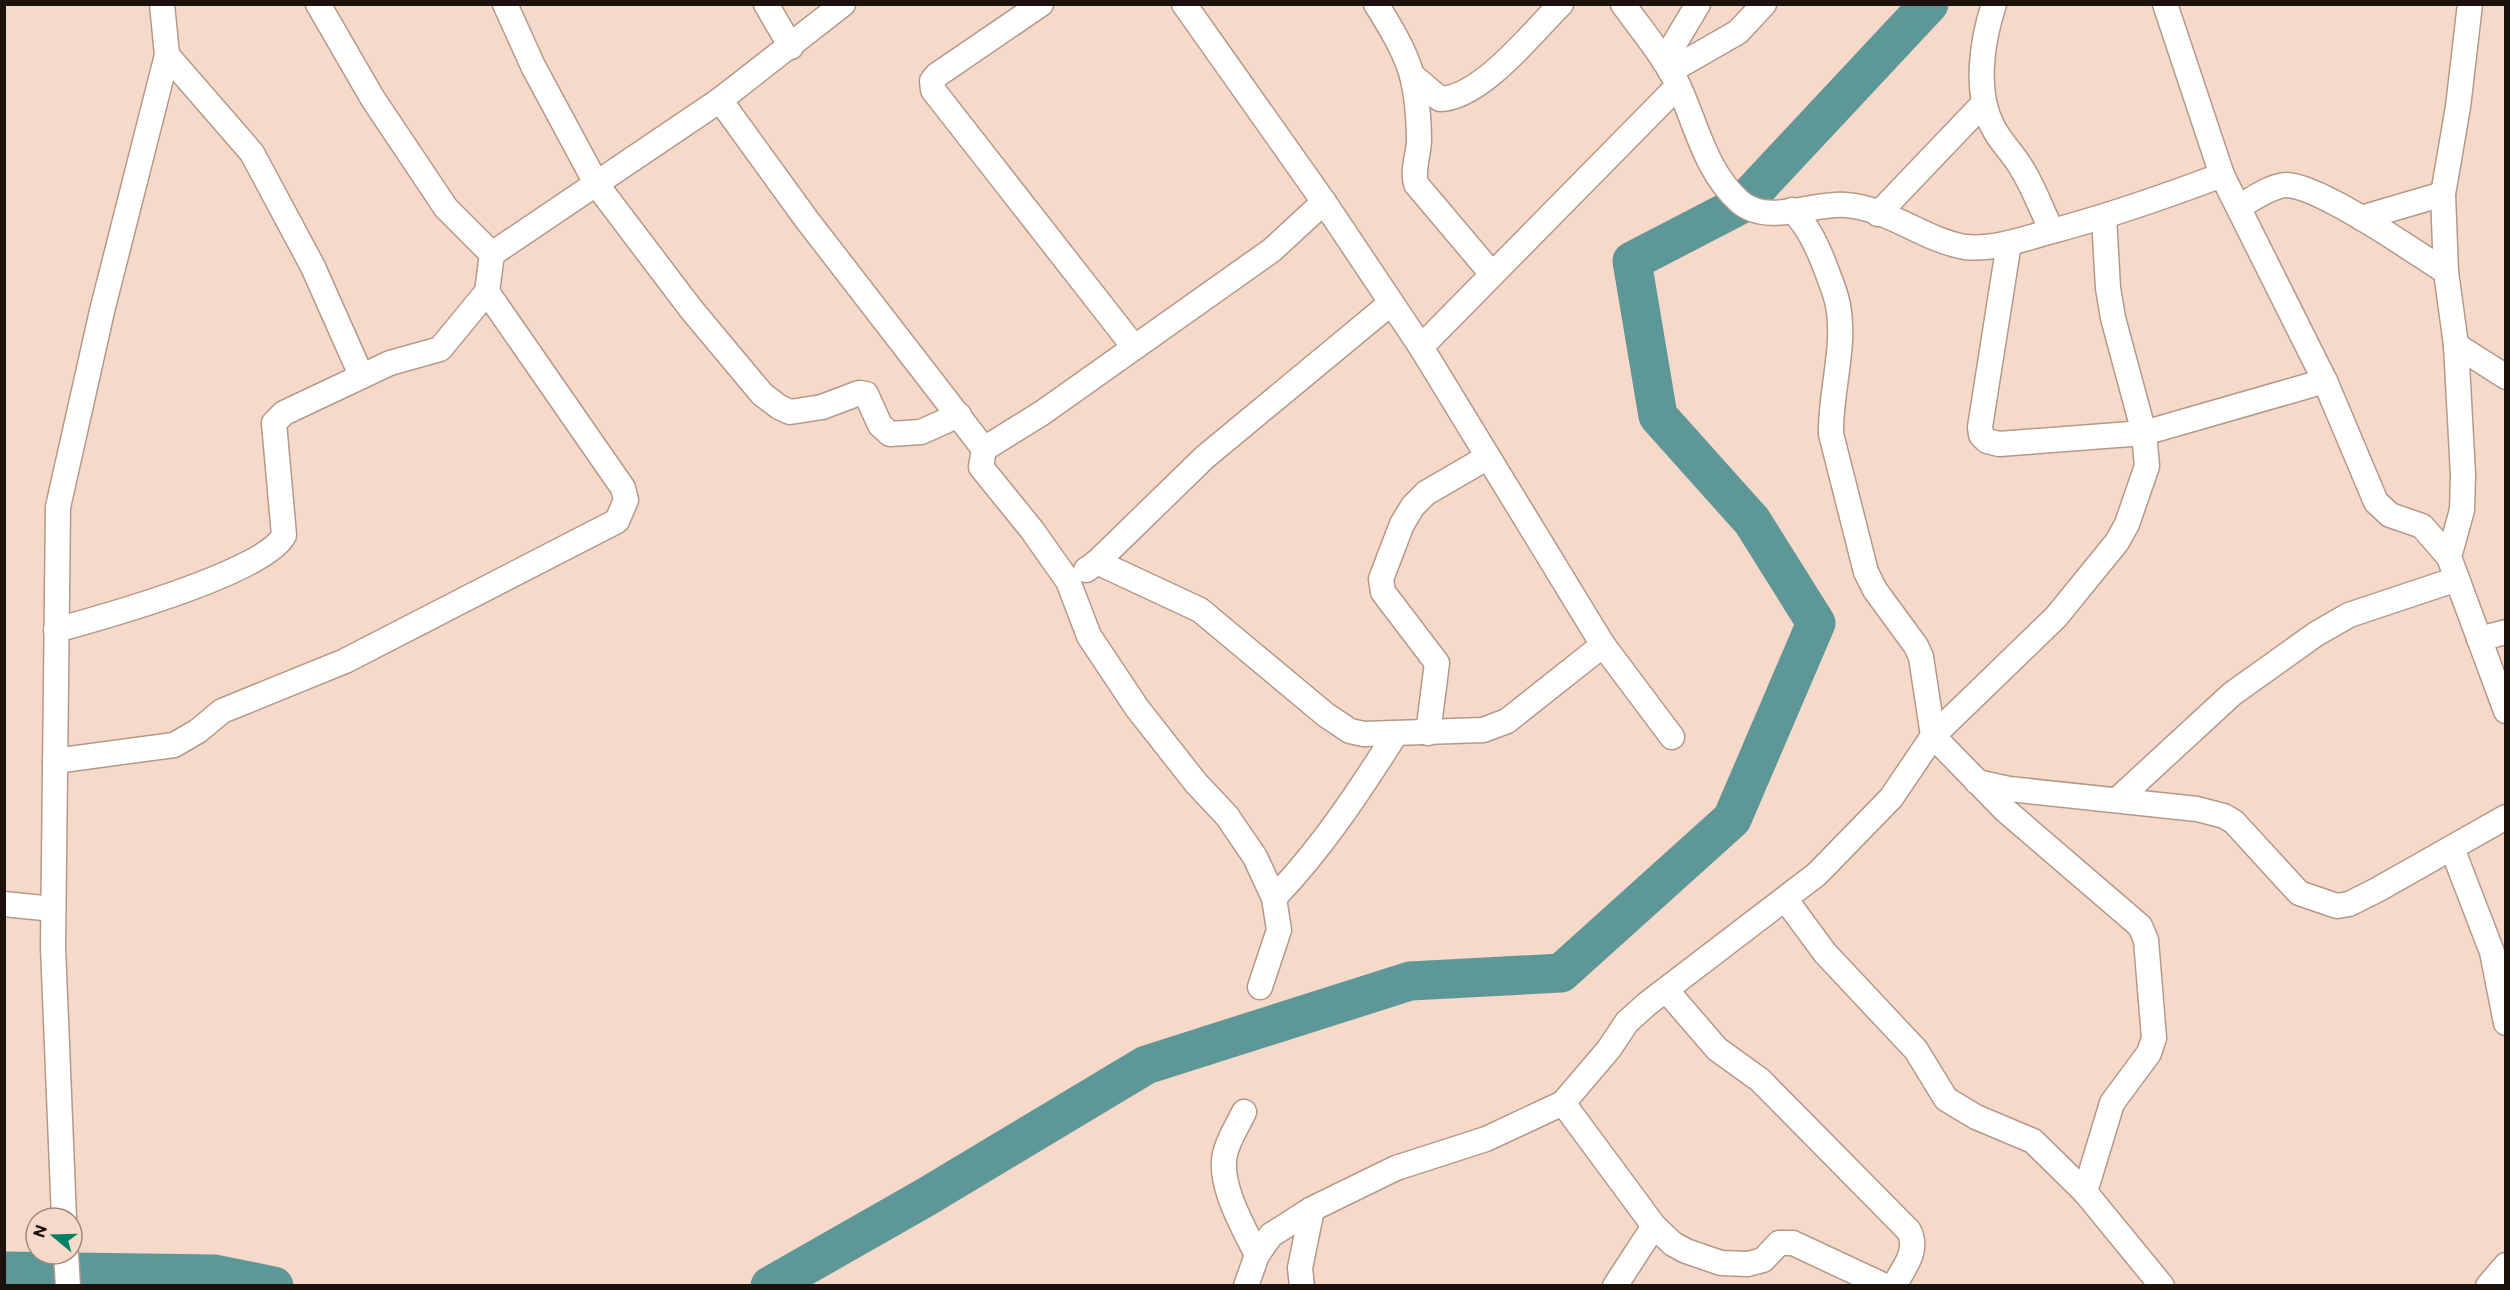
<svg xmlns="http://www.w3.org/2000/svg" width="2510" height="1290" viewBox="0 0 2510 1290" font-family="Commissioner,sans-serif">
  <style>
    .lines { fill: none; stroke-linecap: round; stroke-linejoin: round }
    .river { stroke: #5d9797; stroke-width: 39 }
    .minor-casing { stroke: #b4998a; stroke-width: 27 }
    .minor { stroke: #fff; stroke-width: 24 }
  </style>
  <rect width="100%" height="100%" fill="#f6d9c9"/>
  <g class="lines">
    <g class="river">
      <path d="M4,1271L215,1274L274,1286"/>
      <path d="M770,1286L926,1197L1146,1065L1410,981L1561,973L1732,819L1816,623L1752,521L1658,416L1632,261L1742,204L1929,4"/>
    </g>
    <defs>
      <g id="minor">
        <path d="M318,4L373,99L446,208L492,254"/>
        <path d="M505,4L533,66L597,185L691,309L762,394L779,407L790,412L822,407L859,393L866,394L880,425L890,434L921,432L959,415"/>
        <path d="M766,4L791,47"/>
        <path d="M1041,4L937,75L932,81L933,90L1134,347"/>
        <path d="M1184,4L1324,202L1421,347L1603,645L1672,737"/>
        <path d="M1376,4C1409,57 1418,76 1419,139C1419,155 1412,168 1416,184L1492,274"/>
        <path d="M1623,4C1642,31 1665,57 1679,87C1697,127 1706,172 1740,202C1768,226 1814,202 1846,205C1888,208 1924,240 1965,247C1991,250 2021,240 2045,233C2106,217 2164,197 2222,175"/>
        <path d="M1994,4C1982,41 1974,92 1993,127C2000,142 2014,154 2022,169C2034,188 2042,211 2052,231"/>
        <path d="M2165,4L2222,175L2325,381L2376,502L2390,515L2422,526L2449,557"/>
        <path d="M2470,4L2458,107L2443,194L2446,272L2456,345L2463,475L2462,510L2449,557L2506,711"/>
        <path d="M167,55L252,153L313,267L361,375"/>
        <path d="M1664,61L1698,4"/>
        <path d="M1670,71L1738,32L1764,4"/>
        <path d="M1414,77L1440,99C1481,98 1532,33 1561,4"/>
        <path d="M720,100L807,220L984,449"/>
        <path d="M2240,206C2253,199 2270,186 2286,185C2319,185 2415,252 2446,272"/>
        <path d="M1792,210C1807,225 1815,242 1823,261C1828,275 1835,290 1838,305C1846,347 1830,392 1831,434L1866,572L1875,590L1916,646L1921,657L1933,736L2005,810L2140,926L2146,940L2154,1038L2149,1053L2112,1103L2085,1192"/>
        <path d="M1878,214L1983,104"/>
        <path d="M2361,218L2443,194"/>
        <path d="M2009,243L1980,427L1981,435L1987,441L1999,444L2144,433L2325,381"/>
        <path d="M2456,345L2506,377"/>
        <path d="M1421,347L1678,86"/>
        <path d="M1097,562L1200,610L1326,715L1350,731L1364,734L1483,730L1507,721L1603,645"/>
        <path d="M1086,570L1097,562L1205,457L1391,303"/>
        <path d="M56,630C100,618 267,572 284,535L274,423L284,413L390,363L440,349L487,292L492,254L720,100L843,4"/>
        <path d="M2479,639L2506,632"/>
        <path d="M1428,733L1437,663L1383,592L1381,579L1402,524L1413,506L1426,493L1488,457"/>
        <path d="M55,761L174,745L198,731L222,711L345,661L617,521L626,500L623,488L487,292"/>
        <path d="M1977,782L2009,789L2197,809L2224,816L2234,822L2299,893L2337,906L2349,904L2377,890L2506,817"/>
        <path d="M2117,800L2232,694L2316,634L2349,615L2457,579"/>
        <path d="M2452,848L2492,952L2506,1023"/>
        <path d="M1274,898C1322,848 1358,793 1395,735"/>
        <path d="M1786,900L1825,953L1916,1050L1946,1099L1976,1117L2033,1141L2085,1192L2162,1286"/>
        <path d="M4,904L53,909"/>
        <path d="M1260,987L1279,930L1274,898L1255,857L1227,816L1196,783L1137,708L1089,636L1068,581L1032,530L981,467L984,449L1042,413L1272,250L1324,202"/>
        <path d="M1667,991L1717,1049L1760,1080L1909,1231C1919,1251 1904,1267 1894,1286"/>
        <path d="M1563,1103L1654,1226L1673,1244L1686,1251L1721,1263L1748,1264L1763,1260L1779,1243H1793L1885,1286"/>
        <path d="M1244,1112C1238,1125 1228,1140 1225,1154C1218,1185 1244,1228 1257,1255"/>
        <path d="M64,1218L53,947L58,507L102,311L167,55L162,4"/>
        <path d="M66,1254L68,1286"/>
        <path d="M1246,1286L1257,1255L1271,1235L1312,1209L1396,1168L1486,1139L1563,1103L1609,1049L1627,1022L1647,1004L1817,874L1891,798L1933,736L2056,617L2117,542L2127,524L2147,466L2144,433L2113,318L2108,288L2104,217"/>
        <path d="M1302,1286L1300,1268L1312,1209"/>
        <path d="M1615,1286L1654,1226"/>
        <path d="M2488,1286L2506,1265"/>
      </g>
    </defs>
    <use href="#minor" class="minor-casing"/>
    <use href="#minor" class="minor"/>
  </g>
  <rect width="2510" height="1290" fill="none" stroke="#1c120d" stroke-width="12"/>
  <g transform="translate(54 1236) rotate(289)"><circle r="28" fill="#f6d9c9" stroke="#9f897e" stroke-width="1.5"/>
  <path d="M0-4.5L10 22L0 15L-10 22Z" fill="#008163"/>
  <text y="-9" font-size="16" font-weight="bold" text-anchor="middle" fill="#1c120d">N</text>
  </g>
</svg>
